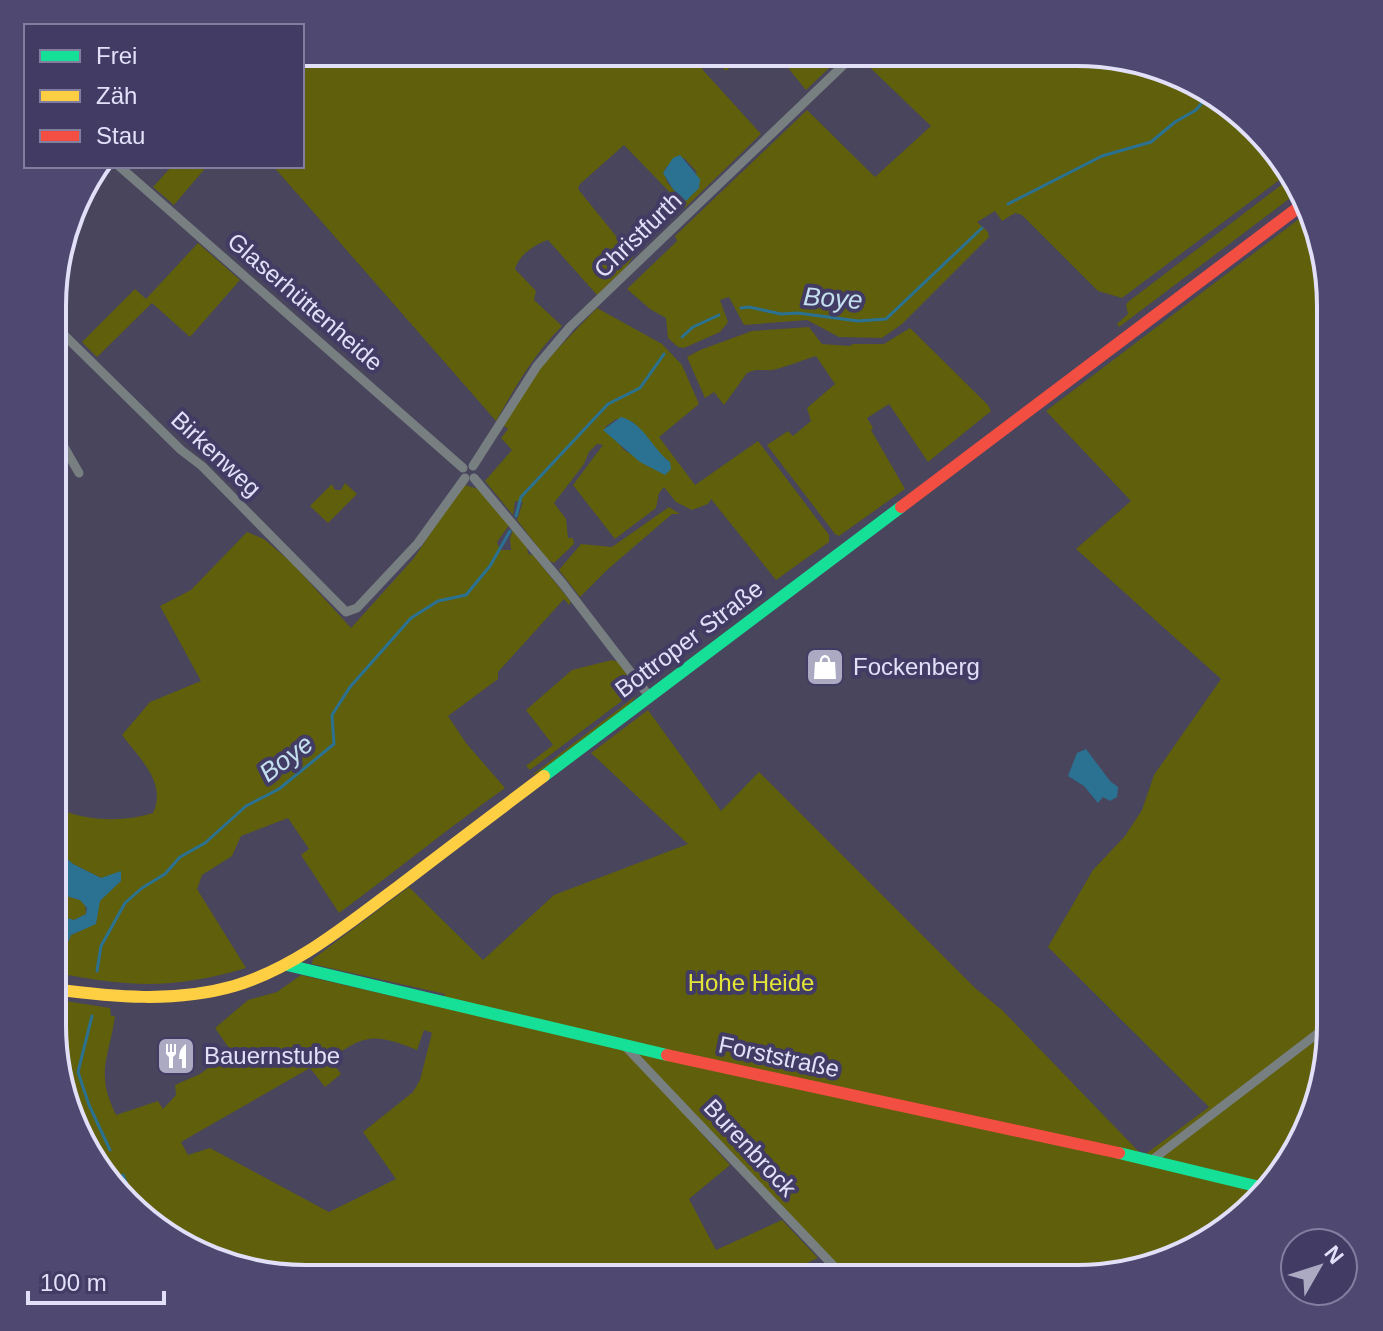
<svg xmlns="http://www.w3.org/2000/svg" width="1383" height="1331" viewBox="0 0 1383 1331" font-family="Arial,sans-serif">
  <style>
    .green { fill: #5f5f0c; fill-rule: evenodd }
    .water { fill: #2b7292 }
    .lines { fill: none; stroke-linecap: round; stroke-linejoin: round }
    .stream { stroke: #2b7292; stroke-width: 3 }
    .street { stroke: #787f80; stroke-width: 9 }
    .fast { stroke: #16e098; stroke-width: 12 }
    .slow { stroke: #ffcf43; stroke-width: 12 }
    .jam { stroke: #f24e42; stroke-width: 12 }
    .labels { text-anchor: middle; stroke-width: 8; stroke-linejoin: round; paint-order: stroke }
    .street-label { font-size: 24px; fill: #e2e0f9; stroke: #423c65 }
    .poi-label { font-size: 24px; fill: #e2e0f9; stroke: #423c65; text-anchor: start }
    .park-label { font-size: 24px; fill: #e3e435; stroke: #423c65 }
    .water-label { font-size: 26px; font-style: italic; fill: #c4e0ee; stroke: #423c65 }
    .rim { fill: none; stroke: #e2e0f9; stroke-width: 4 }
  </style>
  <rect width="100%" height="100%" fill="#48455c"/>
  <g class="green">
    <path d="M306,52L747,53L726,71L714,58L702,69L761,134L685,208L624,145L580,184L578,189L633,257L626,268L597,295L548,240C534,245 519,255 515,269L536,291L534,300L562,326C534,354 516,386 496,421L273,166H302V53ZM684,158L697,172L678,195L667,182L664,172L666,167Z"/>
    <path d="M776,53H845L806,90Z"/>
    <path d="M862,53L1110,54L1204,86L1278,151L1290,172L1122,298L1098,291L1022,215L1015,213L1002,221L995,211L977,222L988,232L989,237L902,324L882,338L839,337L807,320L744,325L729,297L720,300L728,322L720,332L684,348L678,347L668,338L666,318L650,309L627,289L677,241L675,236L807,110L875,177L931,126L860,58Z"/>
    <path d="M172,166H207L174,205L153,187Z"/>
    <path d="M1293,176L1301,190L1119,327L1117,324L1128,314L1126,305L1128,302Z"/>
    <path d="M1312,209L1330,290V1041L1305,1138L1232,1226L1159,1265L1093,1278H848L709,1131L694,1125L730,1165L689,1199L716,1250L782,1220L818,1258L773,1278H290L193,1253L105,1180L71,1122L53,1041V999L110,1008L111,1016H115C109,1059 95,1072 116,1115L158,1101L163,1109L176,1095L175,1085L200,1074L231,1051L215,1028L248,1000L277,992L301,975L440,1007L445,994L312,964L313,959L409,887L483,960L554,895L688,844L591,753L648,710L721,811L759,772L975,988L1002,1010L1143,1156L1209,1107L1048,947L1093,870L1125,836L1142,810L1154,775L1221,679L1076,549L1131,501L1046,411ZM424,1030L432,1033L420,1080L413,1092L363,1132L396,1179L329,1212L210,1148L188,1155L181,1142L310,1068L325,1087L341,1074L330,1059C367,1033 375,1034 417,1050Z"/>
    <path d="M198,243L240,280L190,337L152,303L97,357L82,342L135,289L146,299Z"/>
    <path d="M597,308L662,344L682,365L699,404L659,437L695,485L758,441L829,535V542L776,580L711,499L708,504L692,510L676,502L664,487L659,493L656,508L615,539L573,485L603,445L597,444L589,452L584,464L554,503L566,519L568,538H573L574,544L554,563L548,560L517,520L523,502L515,501L513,515L485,481L512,450L501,438L508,429L503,425L541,366ZM616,419L633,422L656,452L670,462L661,472L624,450L605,427Z"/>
    <path d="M809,327L822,344L850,346L853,344H884L910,328L988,405L991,411L928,462L889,404L867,418L873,428L871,430L905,489L839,536L835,534L767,445L788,431L793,436L811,421L807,408L835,384L816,356C802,360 787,367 772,370C762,371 757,368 747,373L724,405L714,392L705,398L687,357L700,350L752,331Z"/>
    <path d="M345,483L357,494L328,523L310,506L332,484L335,490H341Z"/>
    <path d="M465,485L478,489L510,524L497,542L500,550H511L510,539L513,529L527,547L528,554L533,555L571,602L569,605L564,599L498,672V679L448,716L466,743L505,788C448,828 395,872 339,913L301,855L309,849L288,818L241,836L232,856L202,875L197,889L246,968C172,990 127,987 53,972V942L66,947L71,935L95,924L101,878L73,864L54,848V807C85,821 121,823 153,813C167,783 140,759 122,735L150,702L201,681L160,606L191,590L247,532L264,539L292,563L351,628L414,558L458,492Z"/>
    <path d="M669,507L680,514H672L607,570L580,597L559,570L581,544L612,547Z"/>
    <path d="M612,660L618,662L634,685L631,694L530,770L526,766L553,745L526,710L572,670Z"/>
    <path d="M636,696L631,703L538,773L532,775Z"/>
    <path d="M53,892L80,900L85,904L86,914L74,920L53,914Z"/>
  </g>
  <g class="water">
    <path d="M680,155L700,179L699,188L686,201L673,189L663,173L673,158Z"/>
    <path d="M621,417C644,423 652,449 670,462L671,469L665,475L640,462L603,430Z"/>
    <path d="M1086,749L1110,781L1118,787L1117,797L1110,801L1103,797L1098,803L1084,786L1068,776L1077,753Z"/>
    <path d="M54,848L73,864L101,878L121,871V881L100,901L96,924L71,935L66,947L53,942V914L74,920L86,914L87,908L80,900L53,892Z"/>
  </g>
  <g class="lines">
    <g class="stream">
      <path d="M1008,204L1102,156L1151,142L1175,122L1196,110L1211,92"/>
      <path d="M741,308L749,307L781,314L798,313L858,321L886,319L982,228"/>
      <path d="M682,337L693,327L719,315"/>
      <path d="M516,516L521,497L608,404L640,388L664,354"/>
      <path d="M97,971L101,946L125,903L142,888L165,874L180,857L205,843L246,806L279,789L334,744L332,715L350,687L411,618L438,601L466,595L490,566L510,531"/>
      <path d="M92,1016L78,1072L89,1105L110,1150"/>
      <path d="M123,1175L135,1205"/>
    </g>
    <g class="street">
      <path d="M119,166L463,468"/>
      <path d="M56,327L181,450L202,466L346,612L357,608L418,543L465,478"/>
      <path d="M56,433L79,473"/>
      <path d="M473,466L537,366L570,327L856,53"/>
      <path d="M474,478L563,584L649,696"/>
      <path d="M625,1046L845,1278"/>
      <path d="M1152,1160L1330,1024"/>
    </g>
    <g class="fast">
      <path d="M544,776L901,507"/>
      <path d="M287,965L667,1055"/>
      <path d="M1119,1153L1264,1188"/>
    </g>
    <path class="slow" d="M53,989C113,997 175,1003 234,986C297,967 347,924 399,886C447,849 495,813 544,776"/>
    <g class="jam">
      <path d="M901,507L1307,201"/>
      <path d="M667,1055L1119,1153"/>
    </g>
  </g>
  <defs>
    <symbol id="shop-square" viewBox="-11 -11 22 22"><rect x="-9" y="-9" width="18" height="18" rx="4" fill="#acaac2" stroke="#423c65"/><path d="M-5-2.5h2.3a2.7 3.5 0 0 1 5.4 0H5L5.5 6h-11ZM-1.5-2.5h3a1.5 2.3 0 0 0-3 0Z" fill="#fff"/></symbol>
    <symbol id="restaurant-square" viewBox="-11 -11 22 22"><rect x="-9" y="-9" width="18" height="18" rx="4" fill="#acaac2" stroke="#423c65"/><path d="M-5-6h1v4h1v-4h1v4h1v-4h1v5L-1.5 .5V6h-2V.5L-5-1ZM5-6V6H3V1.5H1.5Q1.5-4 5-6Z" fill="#fff"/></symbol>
  </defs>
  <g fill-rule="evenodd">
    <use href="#shop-square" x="803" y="645" width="44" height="44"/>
    <use href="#restaurant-square" x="154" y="1034" width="44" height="44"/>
  </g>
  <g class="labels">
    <g class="street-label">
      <text transform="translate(638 235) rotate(-44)" y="8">Christfurth</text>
      <text transform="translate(305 302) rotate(41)" y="8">Glaserhüttenheide</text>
      <text transform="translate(216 454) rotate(43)" y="8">Birkenweg</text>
      <text transform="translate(689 639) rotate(-37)" y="8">Bottroper Straße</text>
      <text transform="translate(779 1057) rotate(12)" y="8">Forststraße</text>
      <text transform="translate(750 1148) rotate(47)" y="8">Burenbrock</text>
    </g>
    <g class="poi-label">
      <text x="853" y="675">Fockenberg</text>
      <text x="204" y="1064">Bauernstube</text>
    </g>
    <g class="park-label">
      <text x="751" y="991">Hohe Heide</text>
    </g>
    <g class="water-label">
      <text transform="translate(833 298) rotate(4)" y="9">Boye</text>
      <text transform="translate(286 758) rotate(-37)" y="9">Boye</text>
    </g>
  </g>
  <path d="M0 0H1383V1331H0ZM306 66H1077A240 240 0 0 1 1317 306V1025A240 240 0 0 1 1077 1265H306A240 240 0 0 1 66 1025V306A240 240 0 0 1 306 66Z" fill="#4f4971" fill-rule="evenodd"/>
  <path class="rim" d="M306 66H1077A240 240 0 0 1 1317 306V1025A240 240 0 0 1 1077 1265H306A240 240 0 0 1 66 1025V306A240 240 0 0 1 306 66Z"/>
  <rect x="24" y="24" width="280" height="144" fill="#423c65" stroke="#827ea0" stroke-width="2"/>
  <rect x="40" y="50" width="40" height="12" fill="#16e098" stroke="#827ea0" stroke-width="2"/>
  <text x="96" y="64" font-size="24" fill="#e2e0f9">Frei</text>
  <rect x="40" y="90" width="40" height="12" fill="#ffcf43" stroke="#827ea0" stroke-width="2"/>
  <text x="96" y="104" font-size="24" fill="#e2e0f9">Zäh</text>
  <rect x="40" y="130" width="40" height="12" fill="#f24e42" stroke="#827ea0" stroke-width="2"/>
  <text x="96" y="144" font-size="24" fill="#e2e0f9">Stau</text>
  <g transform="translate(1319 1267) rotate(51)"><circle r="38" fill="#423c65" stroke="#827ea0" stroke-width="2"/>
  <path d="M0-6L14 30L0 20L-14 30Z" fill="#acaac2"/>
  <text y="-12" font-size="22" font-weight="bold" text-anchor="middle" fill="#e2e0f9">N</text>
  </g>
  <path d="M28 1291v12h136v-12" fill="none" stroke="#e2e0f9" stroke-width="4"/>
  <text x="40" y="1291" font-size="24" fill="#e2e0f9" stroke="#423c65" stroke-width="6" paint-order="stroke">100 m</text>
</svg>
